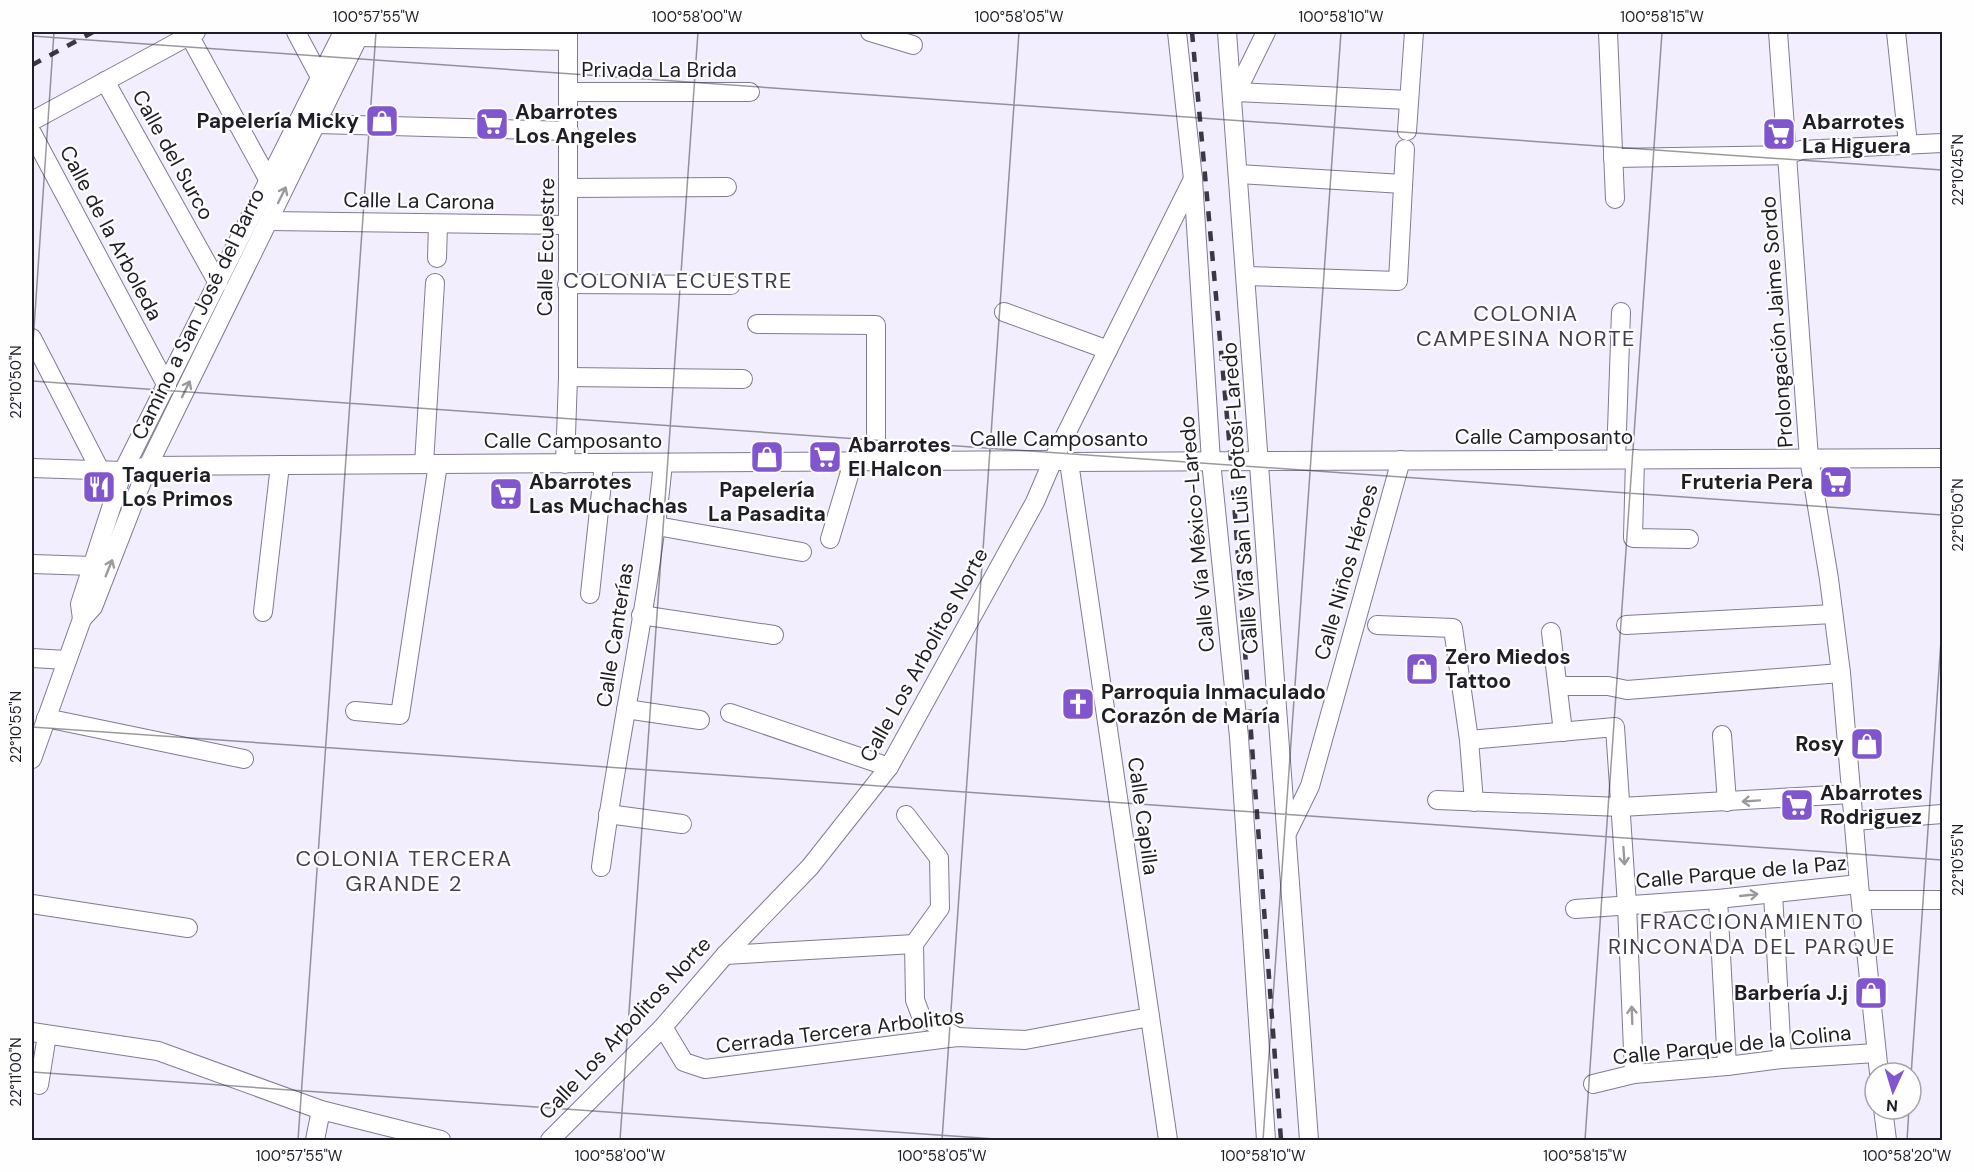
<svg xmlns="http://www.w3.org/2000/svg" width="1974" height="1172" viewBox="0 0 1974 1172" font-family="'DM Sans',sans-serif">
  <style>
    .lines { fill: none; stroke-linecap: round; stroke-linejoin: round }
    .minor-casing { stroke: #817b92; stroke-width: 20 }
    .minor { stroke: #fff; stroke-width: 18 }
    .rail { stroke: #3b3842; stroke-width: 4.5; stroke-dasharray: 10 10; stroke-linecap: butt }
    .oneway { stroke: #9a999d }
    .ticks { fill: none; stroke: #1f1d26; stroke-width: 1.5; stroke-opacity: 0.45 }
    .labels { text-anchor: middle; stroke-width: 4.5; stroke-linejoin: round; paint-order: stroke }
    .street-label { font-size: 21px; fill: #1f1d26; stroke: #fefefe }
    .poi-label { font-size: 21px; font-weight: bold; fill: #1f1d26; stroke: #fefefe; text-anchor: start }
    .neighbourhood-label { font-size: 22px; letter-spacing: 1.5px; fill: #433d52; stroke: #fefefe }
    .neatline { fill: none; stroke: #1f1d26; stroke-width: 2 }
    .ticks-label { font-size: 15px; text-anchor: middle; fill: #1f1d26 }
  </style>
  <rect width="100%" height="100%" fill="#f2eefd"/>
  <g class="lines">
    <defs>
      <g id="minor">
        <path d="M296,32L320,77"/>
        <path d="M870,32L913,45"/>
        <path d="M1177,32L1193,179L1211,461L1239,737L1266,1140"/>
        <path d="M1227,32L1309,1140"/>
        <path d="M1608,32L1615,199"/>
        <path d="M1778,32L1809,458L1829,579L1841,673L1859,884L1879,1073"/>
        <path d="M1896,32L1908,144"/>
        <path d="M189,35L269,181"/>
        <path d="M358,37L568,41"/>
        <path d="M105,81L218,283"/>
        <path d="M569,92H750"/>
        <path d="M1236,92L1409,100"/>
        <path d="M1234,97L1266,32"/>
        <path d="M32,121L196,32"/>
        <path d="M317,124L569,131"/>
        <path d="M1407,131L1414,32"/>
        <path d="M32,133L167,386"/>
        <path d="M1613,158L1788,155L1801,150L1942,143"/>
        <path d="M1238,174L1403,184"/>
        <path d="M569,188L727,187"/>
        <path d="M269,221L567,225"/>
        <path d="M437,258L438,224"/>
        <path d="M1246,276L1398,281L1405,149"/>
        <path d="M567,284L731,285"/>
        <path d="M1004,312L1108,350"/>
        <path d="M757,324L876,325V462"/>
        <path d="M32,338L100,470"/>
        <path d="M568,377L743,379"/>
        <path d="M1616,459L1621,312"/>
        <path d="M1635,459L1633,538L1689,539"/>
        <path d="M1069,462L1168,1140"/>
        <path d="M424,464L435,283"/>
        <path d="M565,464L568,377V32"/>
        <path d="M32,468L123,471L148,466L1053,460L1069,462L1942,458"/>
        <path d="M657,526L802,552"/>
        <path d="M830,539L853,462"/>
        <path d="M32,564L93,566"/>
        <path d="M590,594L604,464"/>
        <path d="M263,612L280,465"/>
        <path d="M641,615L774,635"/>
        <path d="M82,619L80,604L123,471L343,32"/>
        <path d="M1377,625L1453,628L1469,740L1474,802"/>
        <path d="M1626,625L1833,614"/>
        <path d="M1551,632L1563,732"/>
        <path d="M32,658L67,660"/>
        <path d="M1558,686H1608L1627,690L1841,673"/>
        <path d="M626,709L700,720"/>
        <path d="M355,711L400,715L438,464"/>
        <path d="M730,713L889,767"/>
        <path d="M46,718L244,759"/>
        <path d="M1722,735L1727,802"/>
        <path d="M1469,740L1615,727L1627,905L1634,1074"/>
        <path d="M32,759L82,619L93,607L148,466L361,32"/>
        <path d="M1437,800L1621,807L1851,794"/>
        <path d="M608,814L682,824"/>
        <path d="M906,815L939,858L940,908L914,944L915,1000L921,1016L957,1037"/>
        <path d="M1854,821L1942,814"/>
        <path d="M1288,831L1310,786L1401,460"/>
        <path d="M601,867C619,732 650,599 663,463"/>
        <path d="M1773,893L1782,1059"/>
        <path d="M1718,899L1727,1066"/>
        <path d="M1861,900H1942"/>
        <path d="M32,904L188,928"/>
        <path d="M1575,909L1718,899L1859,884"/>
        <path d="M725,955L914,944"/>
        <path d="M663,1027L684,1062L705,1069L957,1037L1025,1040L1150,1017"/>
        <path d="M32,1032L158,1051L321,1110L441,1140"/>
        <path d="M1593,1084L1634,1074L1727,1066L1782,1059L1876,1053"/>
        <path d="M39,1085L47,1035"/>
        <path d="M1883,1109L1887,1140"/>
        <path d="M315,1140L321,1110"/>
        <path d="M550,1140L663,1027L725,955L810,867L889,767L1035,502L1053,460L1193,179"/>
      </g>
    </defs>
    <use href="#minor" class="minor-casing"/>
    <use href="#minor" class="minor"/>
    <g class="rail">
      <path d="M1192,32L1231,461L1281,1140"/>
      <path d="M32,65L93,32"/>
    </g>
  </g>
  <defs><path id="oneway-shaft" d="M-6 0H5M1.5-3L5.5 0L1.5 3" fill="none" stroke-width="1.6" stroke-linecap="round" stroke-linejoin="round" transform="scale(1.5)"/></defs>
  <g class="oneway">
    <use href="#oneway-shaft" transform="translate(282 195) rotate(-64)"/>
    <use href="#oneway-shaft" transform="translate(186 389) rotate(-64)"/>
    <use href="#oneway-shaft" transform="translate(109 568) rotate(-68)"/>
    <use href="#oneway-shaft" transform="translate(1751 801) rotate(176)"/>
    <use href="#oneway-shaft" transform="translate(1624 856) rotate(86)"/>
    <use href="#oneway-shaft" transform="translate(1749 895) rotate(-6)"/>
    <use href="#oneway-shaft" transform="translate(1632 1015) rotate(-92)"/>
  </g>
  <path class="ticks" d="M32,36L1942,170M32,358L54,32M32,381L1942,515M32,727L1942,860M32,1072L1010,1140M1911,1076L1942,626M298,1140L376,32M620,1140L698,32M942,1140L1019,32M1263,1140L1341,32M1585,1140L1662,32M1907,1140L1909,1109"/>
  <defs>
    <symbol id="shop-square" viewBox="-11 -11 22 22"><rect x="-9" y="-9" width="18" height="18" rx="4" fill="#8155ce" stroke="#fefefe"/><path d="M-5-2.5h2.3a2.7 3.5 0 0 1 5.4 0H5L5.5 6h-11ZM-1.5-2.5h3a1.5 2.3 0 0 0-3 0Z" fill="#fff"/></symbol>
    <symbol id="supermarket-square" viewBox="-11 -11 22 22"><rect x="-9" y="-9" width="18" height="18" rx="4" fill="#8155ce" stroke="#fefefe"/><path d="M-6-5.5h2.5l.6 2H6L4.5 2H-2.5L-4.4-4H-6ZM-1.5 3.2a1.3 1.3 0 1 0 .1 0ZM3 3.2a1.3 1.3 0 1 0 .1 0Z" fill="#fff"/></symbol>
    <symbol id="restaurant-square" viewBox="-11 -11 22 22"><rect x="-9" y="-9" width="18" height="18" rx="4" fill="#8155ce" stroke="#fefefe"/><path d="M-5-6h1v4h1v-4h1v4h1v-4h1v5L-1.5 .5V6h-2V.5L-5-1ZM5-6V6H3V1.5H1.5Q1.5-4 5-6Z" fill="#fff"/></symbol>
    <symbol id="church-square" viewBox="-11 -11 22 22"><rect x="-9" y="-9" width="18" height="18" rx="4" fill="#8155ce" stroke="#fefefe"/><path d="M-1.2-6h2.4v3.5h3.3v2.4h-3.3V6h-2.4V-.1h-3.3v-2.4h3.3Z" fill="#fff"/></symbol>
  </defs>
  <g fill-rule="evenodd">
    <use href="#shop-square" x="363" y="102" width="38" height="38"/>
    <use href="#supermarket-square" x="473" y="105" width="38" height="38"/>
    <use href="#supermarket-square" x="1760" y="115" width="38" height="38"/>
    <use href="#shop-square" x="748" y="438" width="38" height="38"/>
    <use href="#supermarket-square" x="806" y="438" width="38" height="38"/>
    <use href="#supermarket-square" x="1817" y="463" width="38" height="38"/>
    <use href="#restaurant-square" x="80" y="468" width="38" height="38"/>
    <use href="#supermarket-square" x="487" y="475" width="38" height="38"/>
    <use href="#shop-square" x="1403" y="650" width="38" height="38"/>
    <use href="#church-square" x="1059" y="685" width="38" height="38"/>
    <use href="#shop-square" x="1848" y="725" width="38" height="38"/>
    <use href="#supermarket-square" x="1778" y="786" width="38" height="38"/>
    <use href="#shop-square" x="1852" y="974" width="38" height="38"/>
  </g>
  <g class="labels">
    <g class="street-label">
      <text x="659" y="77">Privada La Brida</text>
      <text transform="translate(173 155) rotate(61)" y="7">Calle del Surco</text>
      <text transform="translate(419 201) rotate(1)" y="7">Calle La Carona</text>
      <text transform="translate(111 233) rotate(62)" y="7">Calle de la Arboleda</text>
      <text transform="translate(546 247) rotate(-89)" y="7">Calle Ecuestre</text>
      <text transform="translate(198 314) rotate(-64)" y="7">Camino a San José del Barro</text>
      <text transform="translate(1777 322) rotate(-94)" y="7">Prolongación Jaime Sordo</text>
      <text x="1544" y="444">Calle Camposanto</text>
      <text x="1059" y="446">Calle Camposanto</text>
      <text x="573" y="448">Calle Camposanto</text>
      <text transform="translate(1240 498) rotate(-94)" y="7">Calle Vía San Luis Potosí-Laredo</text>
      <text transform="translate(1197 534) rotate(-95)" y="7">Calle Vía México-Laredo</text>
      <text transform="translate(1346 572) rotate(-74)" y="7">Calle Niños Héroes</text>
      <text transform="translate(615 635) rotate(-81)" y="7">Calle Canterías</text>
      <text transform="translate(924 655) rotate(-61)" y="7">Calle Los Arbolitos Norte</text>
      <text transform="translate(1143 816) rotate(82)" y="7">Calle Capilla</text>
      <text transform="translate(1741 872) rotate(-5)" y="7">Calle Parque de la Paz</text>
      <text transform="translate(625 1028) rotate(-47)" y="7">Calle Los Arbolitos Norte</text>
      <text transform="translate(840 1031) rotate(-7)" y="7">Cerrada Tercera Arbolitos</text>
      <text transform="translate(1732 1045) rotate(-6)" y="7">Calle Parque de la Colina</text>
    </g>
    <g class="poi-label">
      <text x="515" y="119">Abarrotes<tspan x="515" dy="24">Los Angeles</tspan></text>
      <text x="359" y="128" text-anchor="end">Papelería Micky</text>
      <text x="1802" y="129">Abarrotes<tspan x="1802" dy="24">La Higuera</tspan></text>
      <text x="848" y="452">Abarrotes<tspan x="848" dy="24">El Halcon</tspan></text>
      <text x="122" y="482">Taqueria<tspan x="122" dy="24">Los Primos</tspan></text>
      <text x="529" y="489">Abarrotes<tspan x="529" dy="24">Las Muchachas</tspan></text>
      <text x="1813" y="489" text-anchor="end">Fruteria Pera</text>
      <text x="767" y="497" text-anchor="middle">Papelería<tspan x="767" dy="24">La Pasadita</tspan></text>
      <text x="1445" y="664">Zero Miedos<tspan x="1445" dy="24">Tattoo</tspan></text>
      <text x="1101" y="699">Parroquia Inmaculado<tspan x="1101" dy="24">Corazón de María</tspan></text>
      <text x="1844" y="751" text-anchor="end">Rosy</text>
      <text x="1820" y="800">Abarrotes<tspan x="1820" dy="24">Rodriguez</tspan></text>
      <text x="1848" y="1000" text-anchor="end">Barbería J.j</text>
    </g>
    <g class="neighbourhood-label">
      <text x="678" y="288">COLONIA ECUESTRE</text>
      <text x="1526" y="321">COLONIA<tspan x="1526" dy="25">CAMPESINA NORTE</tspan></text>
      <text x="404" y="866">COLONIA TERCERA<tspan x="404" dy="25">GRANDE 2</tspan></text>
      <text x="1752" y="929">FRACCIONAMIENTO<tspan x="1752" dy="25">RINCONADA DEL PARQUE</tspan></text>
    </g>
  </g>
  <rect width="1974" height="1172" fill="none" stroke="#fefefe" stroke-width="66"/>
  <g transform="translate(1893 1091) rotate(184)"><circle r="28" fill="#fefefe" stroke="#a5a4a8" stroke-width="1.5"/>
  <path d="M0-4.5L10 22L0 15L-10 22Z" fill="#8155ce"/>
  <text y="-9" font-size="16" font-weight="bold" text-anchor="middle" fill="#1f1d26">N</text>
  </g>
  <rect x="33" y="33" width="1908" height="1106" class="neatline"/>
  <g class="ticks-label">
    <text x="376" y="22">100°57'55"W</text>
    <text x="697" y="22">100°58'00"W</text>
    <text x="1019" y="22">100°58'05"W</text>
    <text x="1341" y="22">100°58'10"W</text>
    <text x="1662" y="22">100°58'15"W</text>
    <text transform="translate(1958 170) rotate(-90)" y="5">22°10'45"N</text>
    <text transform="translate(16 382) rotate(-90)" y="5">22°10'50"N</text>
    <text transform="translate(1958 515) rotate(-90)" y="5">22°10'50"N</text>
    <text transform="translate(16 727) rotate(-90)" y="5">22°10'55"N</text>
    <text transform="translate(1958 860) rotate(-90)" y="5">22°10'55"N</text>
    <text transform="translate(16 1072) rotate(-90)" y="5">22°11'00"N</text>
    <text x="299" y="1161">100°57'55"W</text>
    <text x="620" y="1161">100°58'00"W</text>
    <text x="942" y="1161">100°58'05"W</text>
    <text x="1263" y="1161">100°58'10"W</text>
    <text x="1585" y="1161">100°58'15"W</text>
    <text x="1907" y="1161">100°58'20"W</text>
  </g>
</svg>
